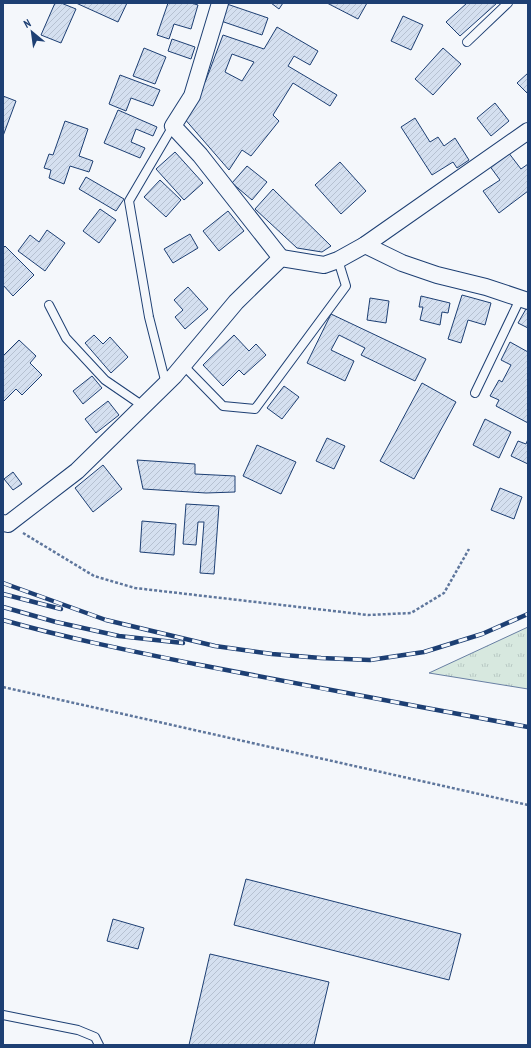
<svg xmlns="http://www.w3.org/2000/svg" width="531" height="1048" viewBox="0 0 531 1048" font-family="'PT Sans Narrow',sans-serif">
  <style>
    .grass { fill: url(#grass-tufts); stroke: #687fa3 }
    .building { fill: url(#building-hatch); stroke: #1d3f73; fill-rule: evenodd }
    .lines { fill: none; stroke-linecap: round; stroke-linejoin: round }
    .lane-casing { stroke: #1d3f73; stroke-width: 10 }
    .street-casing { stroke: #1d3f73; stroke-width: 18 }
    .path { stroke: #5e769c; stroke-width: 2.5; stroke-dasharray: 3 2; stroke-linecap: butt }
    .lane { stroke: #f4f7fb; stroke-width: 8 }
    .street { stroke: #f4f7fb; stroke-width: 16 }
    .rail-casing { stroke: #1d3f73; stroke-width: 4.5 }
    .rail { stroke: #f4f7fb; stroke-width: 3; stroke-dasharray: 9; stroke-linecap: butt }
  </style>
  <defs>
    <pattern id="grass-tufts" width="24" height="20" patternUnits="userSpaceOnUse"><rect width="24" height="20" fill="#d7e8df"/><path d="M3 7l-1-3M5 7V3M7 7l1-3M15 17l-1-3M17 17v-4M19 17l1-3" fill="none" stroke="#b8c8c3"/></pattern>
    <pattern id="building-hatch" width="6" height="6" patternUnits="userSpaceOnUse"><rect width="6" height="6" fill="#d5e0f0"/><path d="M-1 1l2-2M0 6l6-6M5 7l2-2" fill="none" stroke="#b6c1d1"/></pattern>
  </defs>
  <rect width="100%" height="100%" fill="#f4f7fb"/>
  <path class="grass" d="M528,627V689L429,673Z"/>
  <g class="building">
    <path d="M55,3H61L76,9L61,43L41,35Z"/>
    <path d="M76,3H127L118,22Z"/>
    <path d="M168,3H191L198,5L191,29L174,24L169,39L157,35Z"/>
    <path d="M224,3L268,18L262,35L218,20Z"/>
    <path d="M271,3H283L279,9Z"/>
    <path d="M327,3H367L358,19Z"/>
    <path d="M467,3H497L460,36L446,22Z"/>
    <path d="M403,16L423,25L411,50L391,41Z"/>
    <path d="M277,27L318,51L310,65L294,56L288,66L337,95L330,106L293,83L273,115L279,121L251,156L242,150L229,170L183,117L206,80L223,35L264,49ZM232,54L254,62L242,81L225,72Z"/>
    <path d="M172,39L195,47L191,59L168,51Z"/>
    <path d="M144,48L166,57L155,84L133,76Z"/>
    <path d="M443,48L461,64L433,95L415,79Z"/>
    <path d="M528,73V94L517,83Z"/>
    <path d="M120,75L160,90L153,106L131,98L126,111L109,104Z"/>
    <path d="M3,96L16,101L3,136Z"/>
    <path d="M495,103L509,121L491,136L477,118Z"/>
    <path d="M118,110L157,127L153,136L136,129L131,142L145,148L140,158L104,143Z"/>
    <path d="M415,118L430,142L438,137L444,146L455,138L469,160L457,168L453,162L432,175L401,127Z"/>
    <path d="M65,121L88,129L79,156L93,161L89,172L70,166L64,184L49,178L51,170L44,168L49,154L53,155Z"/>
    <path d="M175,152L203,183L184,200L156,169Z"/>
    <path d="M508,152L521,169L528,164V191L499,213L483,191L500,180L489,165Z"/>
    <path d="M340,162L366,191L341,214L315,185Z"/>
    <path d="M247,166L267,182L252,200L232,183Z"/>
    <path d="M86,177L124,199L116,211L79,189Z"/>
    <path d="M160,180L181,200L166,217L144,197Z"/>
    <path d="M273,189L331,246L322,252L297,248L255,209Z"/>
    <path d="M100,209L116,220L99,243L83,231Z"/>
    <path d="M228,211L244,231L219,251L203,231Z"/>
    <path d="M47,230L65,243L45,271L18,251L30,235L39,242Z"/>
    <path d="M190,234L198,248L173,263L164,249Z"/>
    <path d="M5,246L34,275L13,296L3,285V248Z"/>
    <path d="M188,287L208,309L185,329L175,317L183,310L174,300Z"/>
    <path d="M462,295L491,303L485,325L468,320L461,343L448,339Z"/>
    <path d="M421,296L450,303L448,313L442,312L440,325L420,320L423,307H419Z"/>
    <path d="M370,298L389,301L386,323L367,320Z"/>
    <path d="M526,309L528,310V328L518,323Z"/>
    <path d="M331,314L426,359L415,381L361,355L365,348L339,335L331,350L354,361L345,381L307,363Z"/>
    <path d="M94,335L103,344L110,337L128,357L111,373L85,343Z"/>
    <path d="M234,335L249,351L256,344L266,355L244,375L239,370L223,386L203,365Z"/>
    <path d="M19,340L36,356L30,363L42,375L22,395L16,389L3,402V356Z"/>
    <path d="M510,342L528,352V423L496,406L499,400L490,396L499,380L502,382L511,365L501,360Z"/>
    <path d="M92,376L102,388L83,404L73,391Z"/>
    <path d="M422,383L456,402L414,479L380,461Z"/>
    <path d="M284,386L299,397L282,419L267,408Z"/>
    <path d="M108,401L119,415L96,433L85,419Z"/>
    <path d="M485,419L511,432L499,458L473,445Z"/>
    <path d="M327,438L345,446L334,469L316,461Z"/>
    <path d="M528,439V464L511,456L518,441L526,444Z"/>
    <path d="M257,445L296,462L281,494L243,476Z"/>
    <path d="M137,460L195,464V474L235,476V492L206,493L143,489Z"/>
    <path d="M103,465L122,489L93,512L75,488Z"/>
    <path d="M13,472L22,484L13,490L4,479Z"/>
    <path d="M500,488L522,497L514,519L491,510Z"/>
    <path d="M186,504L219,506L214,574L200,573L204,522H198L196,545L183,544Z"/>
    <path d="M142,521L176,524L174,555L140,552Z"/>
    <path d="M246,879L461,934L449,980L234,925Z"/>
    <path d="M113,919L144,928L138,949L107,941Z"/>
    <path d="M210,954L329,982L314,1045H189Z"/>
  </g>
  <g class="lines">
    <defs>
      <g id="lane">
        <path d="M467,42L508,3"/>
        <path d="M49,305L66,338L105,380L143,406"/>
        <path d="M183,365L223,406L255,409L346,286L338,260"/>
        <path d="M166,384L149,317L129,201L173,126"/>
        <path d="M475,393L520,299"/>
        <path d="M3,1015L78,1030L95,1037L99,1045"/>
      </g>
      <g id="street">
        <path d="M220,3L192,96L173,126L200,155L281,258"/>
        <path d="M365,245L402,263L437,275L486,287L528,301"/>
        <path d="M3,523L8,524L77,471L174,376L236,302L281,258L324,265L338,260L365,245L528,131"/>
      </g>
    </defs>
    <use href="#lane" class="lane-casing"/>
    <use href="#street" class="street-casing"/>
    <g class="path">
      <path d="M23,533L94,576L135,588L368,615L411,613L444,593L469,549"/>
      <path d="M3,687L528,805"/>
    </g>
    <use href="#lane" class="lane"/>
    <use href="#street" class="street"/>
    <defs>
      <g id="rail">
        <path d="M3,583L106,620L215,646L272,654L321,658L370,660L424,652L482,634L528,614"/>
        <path d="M3,594L61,609"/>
        <path d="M3,607L56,622L119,636L183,643"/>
        <path d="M3,620C66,638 131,651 195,664C306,686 417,706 528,727"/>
      </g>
    </defs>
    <use href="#rail" class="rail-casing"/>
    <use href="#rail" class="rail"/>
  </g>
  <rect width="531" height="1048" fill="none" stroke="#1d3f73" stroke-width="8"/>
  <g transform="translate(32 32) rotate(331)" stroke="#f4f7fb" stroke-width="3" paint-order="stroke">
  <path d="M0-3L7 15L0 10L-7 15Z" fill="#1d3f73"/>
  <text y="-6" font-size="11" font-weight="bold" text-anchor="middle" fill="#1d3f73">N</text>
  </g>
</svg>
